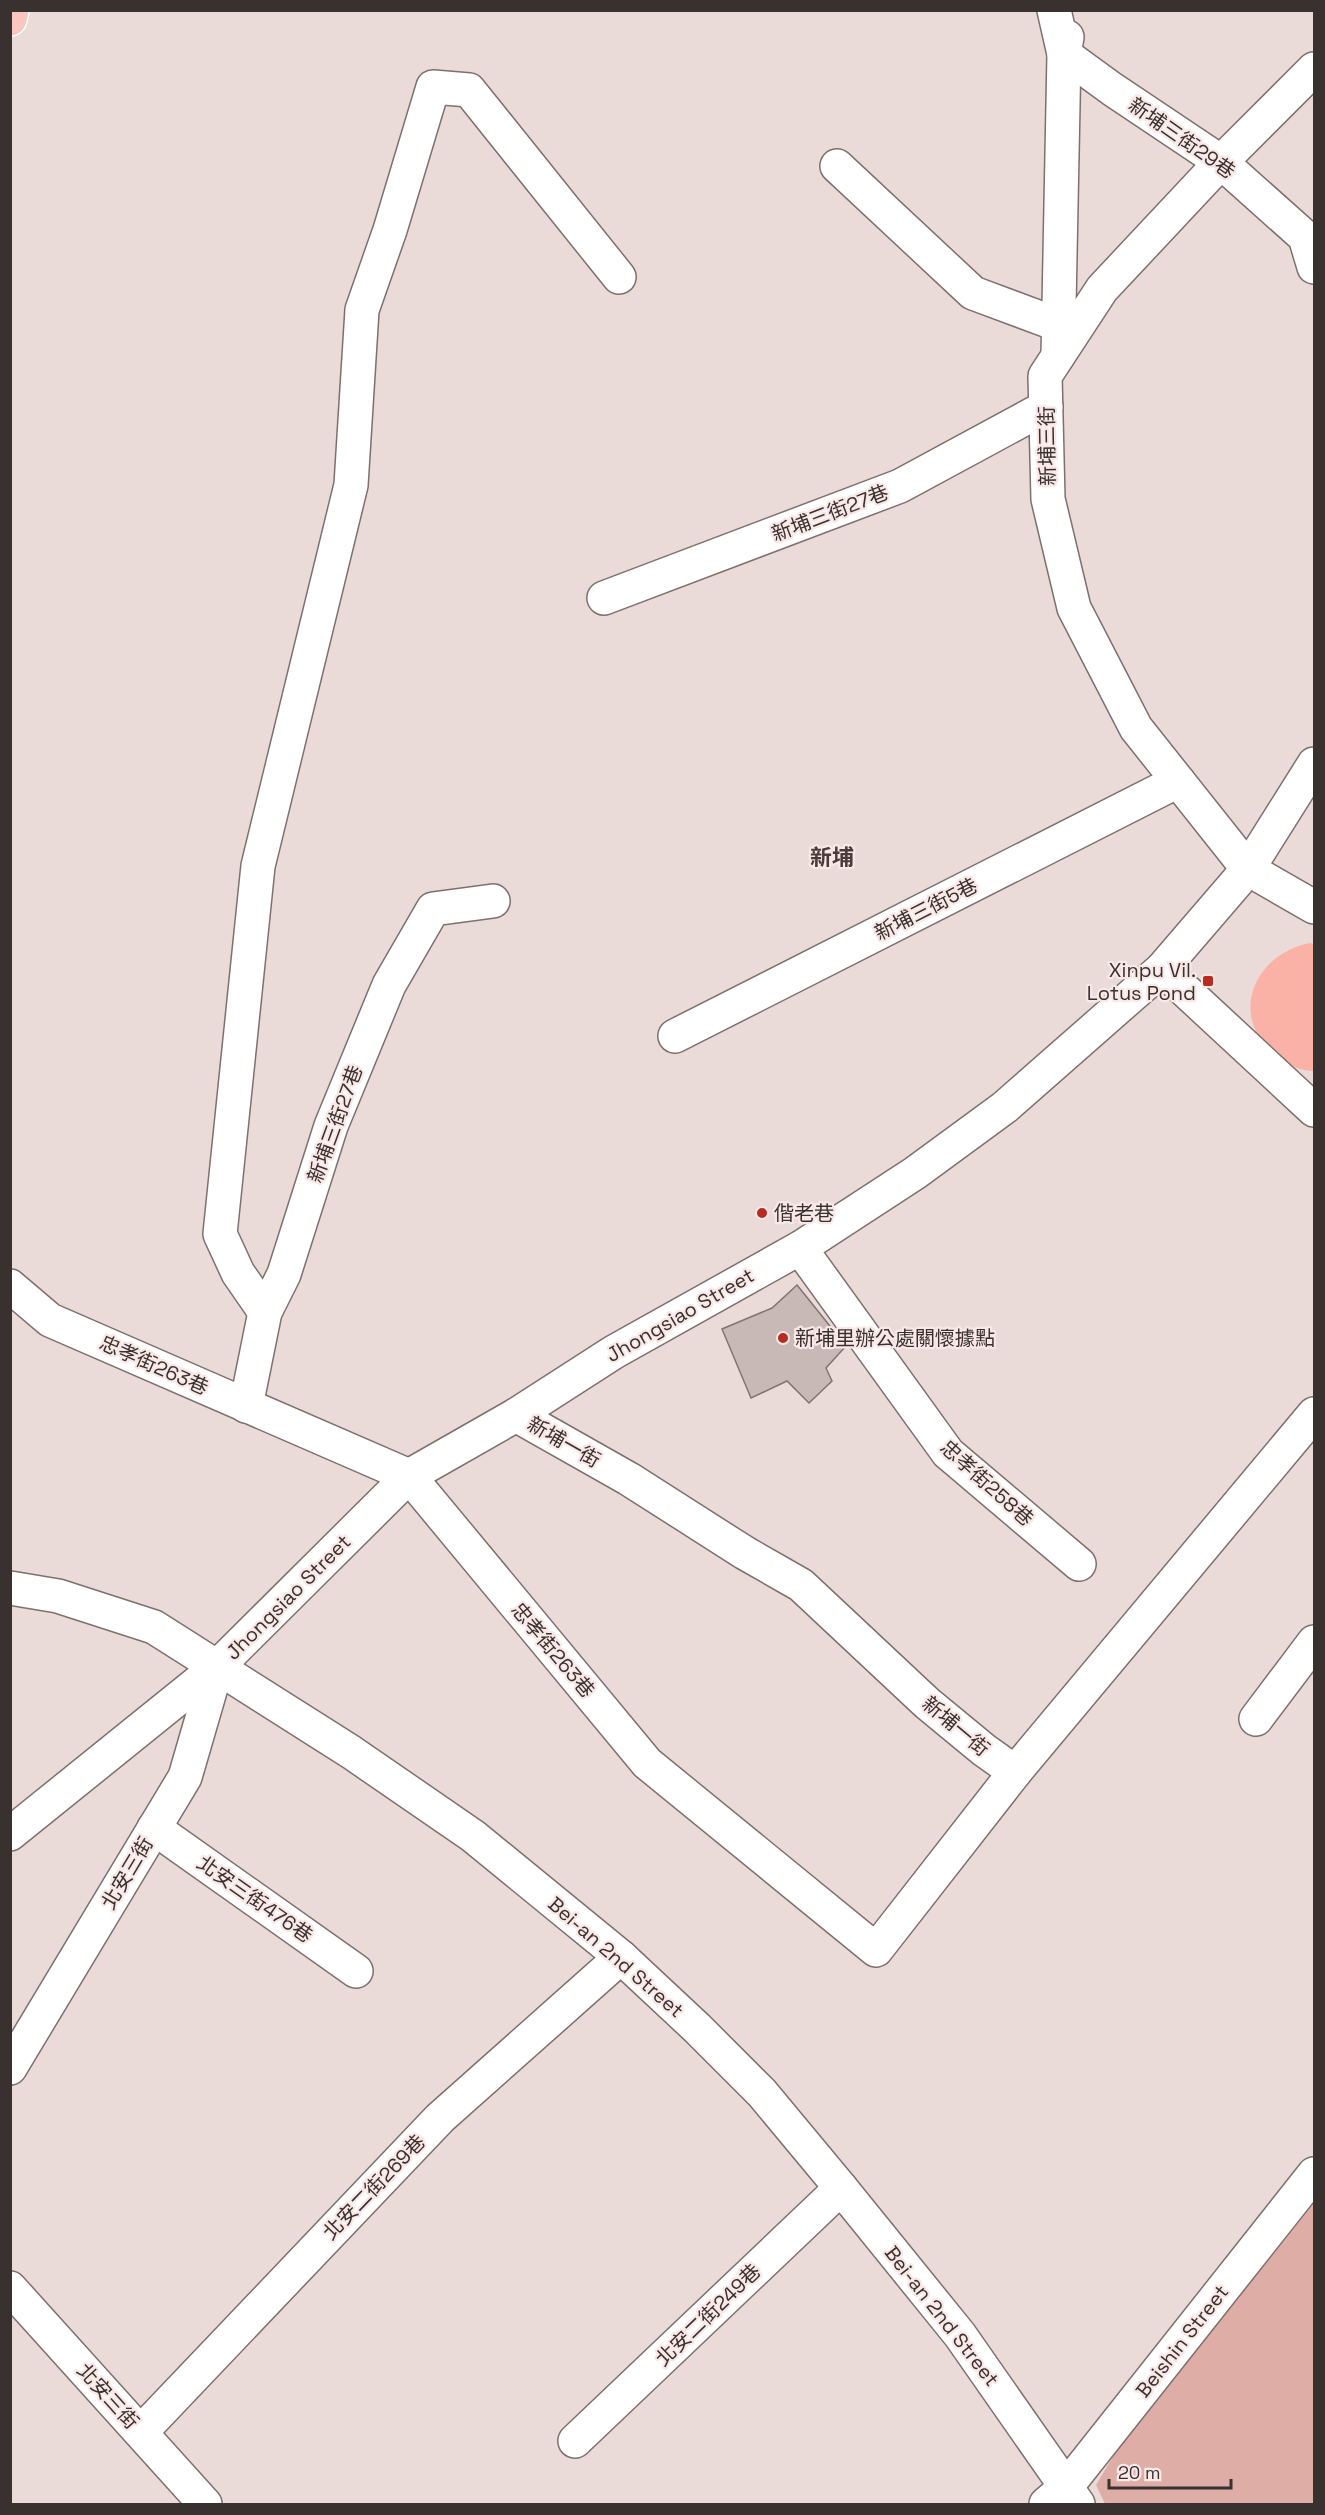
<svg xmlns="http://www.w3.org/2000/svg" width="1325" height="2515" viewBox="0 0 1325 2515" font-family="'Space Grotesk','Noto Sans TC',sans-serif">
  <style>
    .green { fill: #ddada6 }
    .water { fill: #fbb2a6 }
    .building { fill: #c8b9b6; stroke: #827471; stroke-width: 1.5 }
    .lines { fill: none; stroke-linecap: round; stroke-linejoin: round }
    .minor-casing { stroke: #7e706d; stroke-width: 36 }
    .major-casing { stroke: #fff; stroke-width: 36 }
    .minor { stroke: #fff; stroke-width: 33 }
    .major { stroke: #f8c6bf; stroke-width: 33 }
    .poi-dot { fill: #b92b21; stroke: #f9e8e5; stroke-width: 2 }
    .labels { text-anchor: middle; stroke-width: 4.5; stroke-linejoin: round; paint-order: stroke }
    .street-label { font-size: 20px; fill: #383130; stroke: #f9e8e5 }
    .poi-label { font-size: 20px; fill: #383130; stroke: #f9e8e5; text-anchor: start }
    .quarter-label { font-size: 22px; font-weight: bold; fill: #493c3a; stroke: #f9e8e5 }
  </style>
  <rect width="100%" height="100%" fill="#ebdbd8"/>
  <path class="green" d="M1314,2194V2504H1105L1096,2485L1176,2351Z"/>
  <path class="water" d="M1310,943L1314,944V1071C1300,1071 1288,1065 1277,1056C1227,1018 1253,954 1310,943Z"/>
  <path class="building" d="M797,1285L846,1346L826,1368L832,1381L809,1403L787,1381L751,1398L722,1329L772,1308Z"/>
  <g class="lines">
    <defs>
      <g id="minor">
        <path d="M1054,10L1064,54L1112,89L1221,162L1305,237L1314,267"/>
        <path d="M1314,69L1221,162L1102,289L1045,376L1048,499L1074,608L1136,728L1248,869L1314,907"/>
        <path d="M837,166L973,293L1059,325"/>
        <path d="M1058,356L1064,54L1067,37"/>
        <path d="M604,598L900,486L1046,407"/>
        <path d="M1162,969L1314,1110"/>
        <path d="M675,1036L1178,781"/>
        <path d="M800,1248L948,1453L1079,1564"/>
        <path d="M10,1286L50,1320L409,1476L647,1763L876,1950L1015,1772"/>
        <path d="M265,1312L238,1273L220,1234L258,866L351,485L362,310L390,230L433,87L469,90L619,277"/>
        <path d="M246,1406L265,1312L284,1274L331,1126L389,985L433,909L493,901"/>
        <path d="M516,1415L629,1479L745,1553L801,1585L927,1703L984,1750L1015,1772L1314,1414"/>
        <path d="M10,1588L58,1596L154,1627L351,1752L473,1836L621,1957L697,2028L762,2093L841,2188L960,2335L1078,2504"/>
        <path d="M1256,1719L1314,1642"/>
        <path d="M154,1828L356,1971"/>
        <path d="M10,1834L217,1667L409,1476L516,1415L614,1352L800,1248L915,1173L1005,1107L1162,969L1248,869L1314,764"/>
        <path d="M10,2068L185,1777L217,1667"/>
        <path d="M10,2288L205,2504"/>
        <path d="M141,2432L440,2118L621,1957"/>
        <path d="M575,2441L841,2188"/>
        <path d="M1046,2504L1067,2486L1314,2174"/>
      </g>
      <path id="major" d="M10,19L12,10"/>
    </defs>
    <use href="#minor" class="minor-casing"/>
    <use href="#major" class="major-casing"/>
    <use href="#minor" class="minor"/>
    <use href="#major" class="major"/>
  </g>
  <g class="poi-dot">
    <rect x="1202" y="975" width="12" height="12" rx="3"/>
    <circle cx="762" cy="1213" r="6"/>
    <circle cx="783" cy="1338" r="6"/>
  </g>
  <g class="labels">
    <g class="street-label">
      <text transform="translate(1182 138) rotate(35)" y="7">新埔三街29巷</text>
      <text transform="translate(1047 446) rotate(-91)" y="7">新埔三街</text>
      <text transform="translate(830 513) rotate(-21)" y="7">新埔三街27巷</text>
      <text transform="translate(926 909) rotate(-27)" y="7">新埔三街5巷</text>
      <text transform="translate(335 1124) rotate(-70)" y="7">新埔三街27巷</text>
      <text transform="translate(680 1315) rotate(-30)" y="7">Jhongsiao Street</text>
      <text transform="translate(154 1365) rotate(24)" y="7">忠孝街263巷</text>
      <text transform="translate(564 1442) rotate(30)" y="7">新埔一街</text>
      <text transform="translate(987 1483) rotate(42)" y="7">忠孝街258巷</text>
      <text transform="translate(288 1597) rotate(-45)" y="7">Jhongsiao Street</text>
      <text transform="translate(553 1650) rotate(50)" y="7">忠孝街263巷</text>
      <text transform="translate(956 1726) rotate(40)" y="7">新埔一街</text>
      <text transform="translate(127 1873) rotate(-59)" y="7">北安三街</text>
      <text transform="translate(255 1899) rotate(35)" y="7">北安三街476巷</text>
      <text transform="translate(616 1957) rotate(41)" y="7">Bei-an 2nd Street</text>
      <text transform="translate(374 2187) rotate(-46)" y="7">北安二街269巷</text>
      <text transform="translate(708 2315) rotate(-44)" y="7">北安二街249巷</text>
      <text transform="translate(942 2316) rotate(52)" y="7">Bei-an 2nd Street</text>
      <text transform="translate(1182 2341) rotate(-52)" y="7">Beishin Street</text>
      <text transform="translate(108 2396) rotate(48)" y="7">北安三街</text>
    </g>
    <g class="poi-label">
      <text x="1196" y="977" text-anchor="end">Xinpu Vil.<tspan x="1196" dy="23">Lotus Pond</tspan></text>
      <text x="774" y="1220">偕老巷</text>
      <text x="795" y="1345">新埔里辦公處關懷據點</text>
    </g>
    <g class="quarter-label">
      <text x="832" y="865">新埔</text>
    </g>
  </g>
  <rect width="1325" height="2515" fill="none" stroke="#383130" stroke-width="24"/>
  <path d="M1109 2479v9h122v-9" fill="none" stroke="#383130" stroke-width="3"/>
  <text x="1118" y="2479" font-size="18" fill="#383130" stroke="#f9e8e5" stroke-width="4.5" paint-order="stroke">20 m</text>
</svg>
